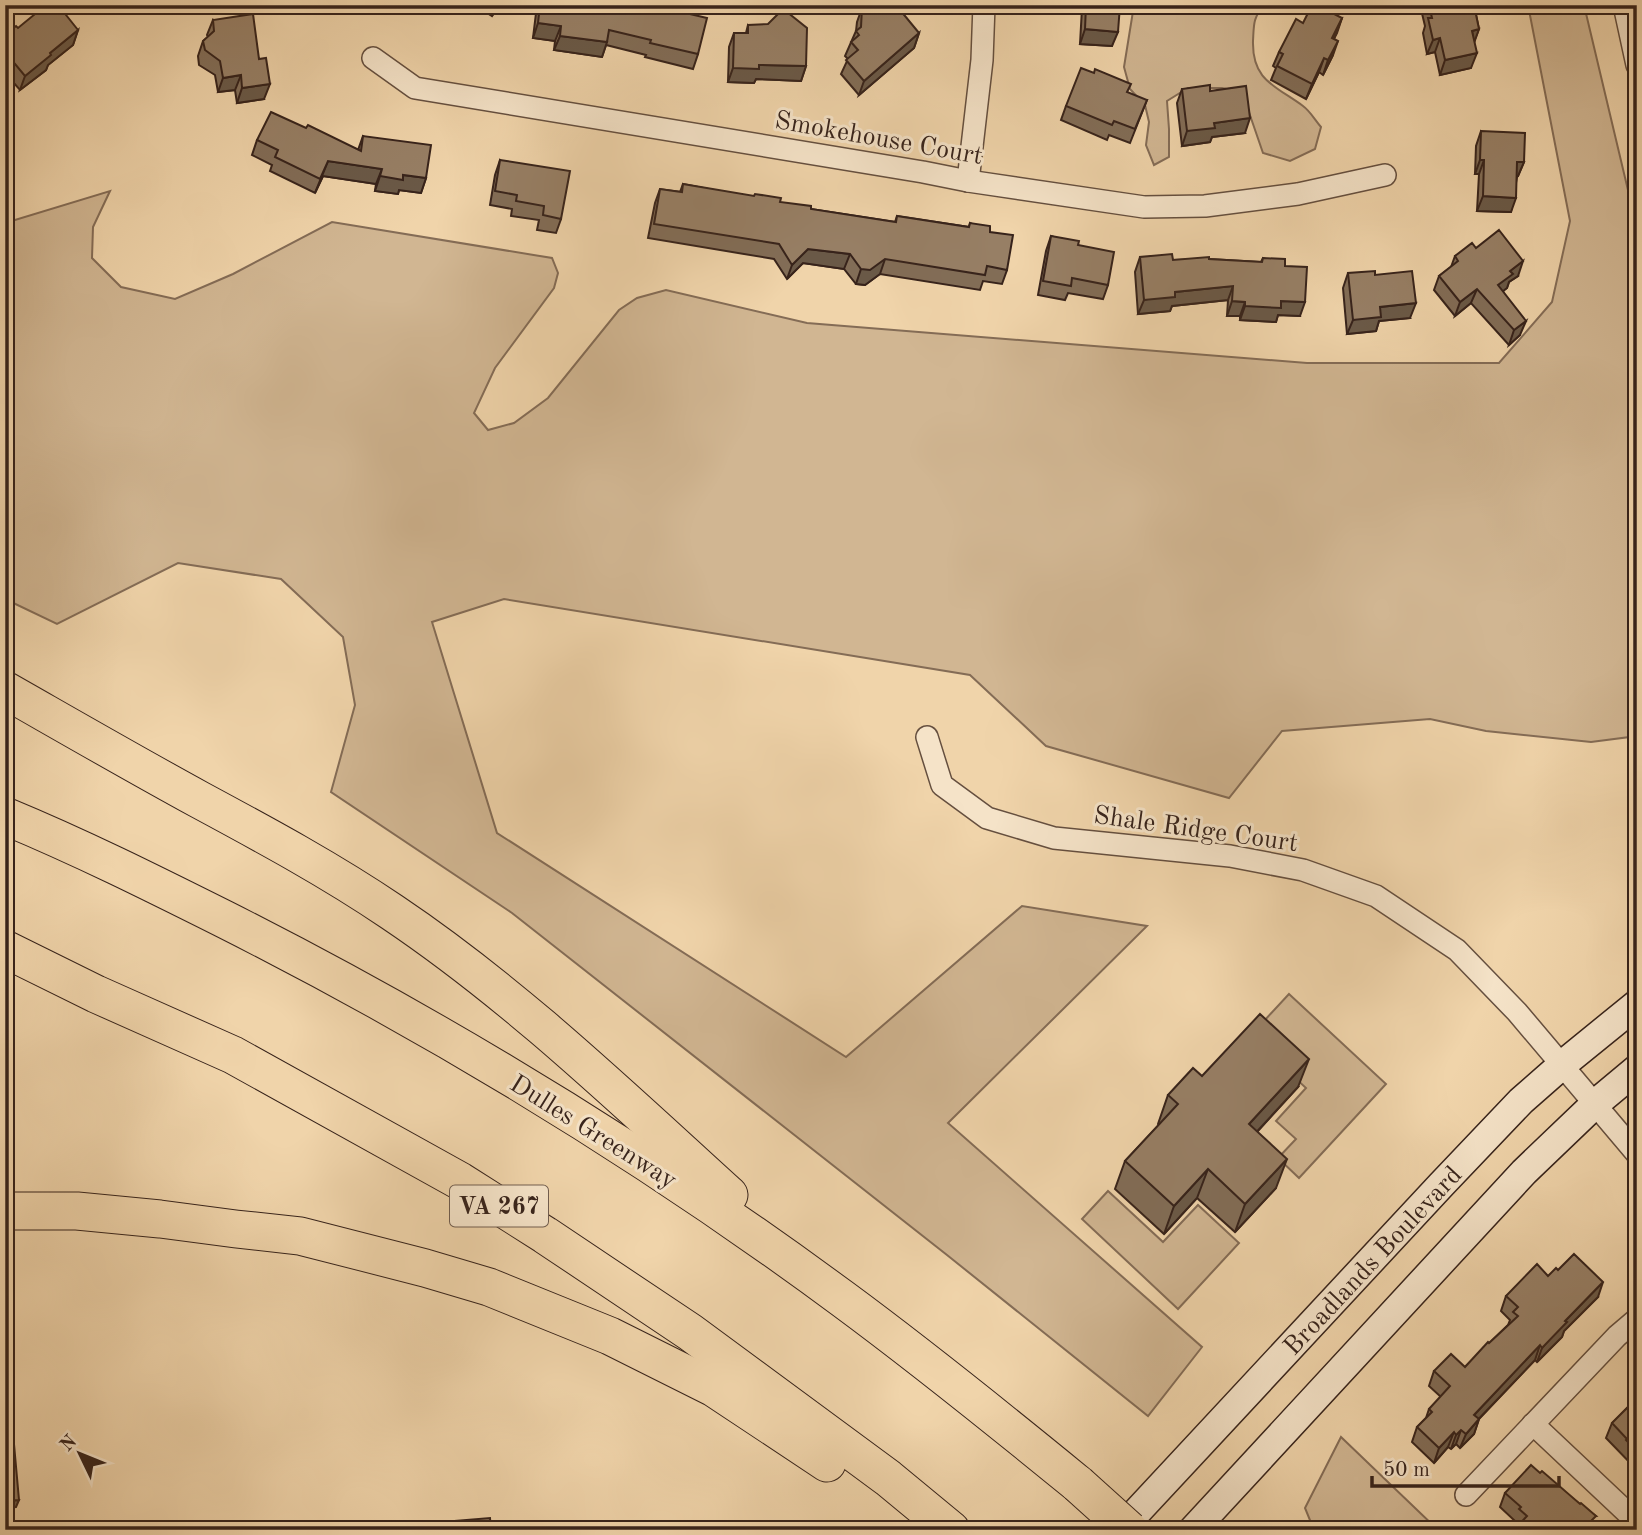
<svg xmlns="http://www.w3.org/2000/svg" width="1642" height="1535" viewBox="0 0 1642 1535" font-family="'Old Standard TT',serif">
  <style>
    .green { fill: #d1b692; stroke: #846c56; stroke-width: 2 }
    .lines { fill: none; stroke-linecap: round; stroke-linejoin: round }
    .minor-casing { stroke: #654f3f; stroke-width: 24 }
    .secondary-casing { stroke: #37231b; stroke-width: 31 }
    .motorway-casing { stroke: #37231b; stroke-width: 39 }
    .minor { stroke: #f5e3c8; stroke-width: 21 }
    .secondary { stroke: #f5e3c8; stroke-width: 28 }
    .motorway { stroke: #f0d4aa; stroke-width: 37 }
    .motorway-bridge-casing { stroke: #37231b; stroke-width: 39; stroke-linecap: butt }
    .motorway-bridge { stroke: #f0d4aa; stroke-width: 37 }
    .wall { fill: #826d57; stroke: #37231b; stroke-width: 2 }
    .shaded-wall { fill: #6a5947; stroke: #37231b; stroke-width: 2 }
    .building { fill: #977f65; stroke: #37231b; stroke-width: 2 }
    .labels { text-anchor: middle; stroke-width: 6; stroke-linejoin: round; paint-order: stroke }
    .shield { fill: #f5e3c8; stroke: #705d4f; stroke-width: 2 }
    .shield-label { font-size: 24px; font-weight: bold; fill: #37231b }
    .street-label { font-size: 26px; fill: #37231b; stroke: #f5e3c8 }
  </style>
  <rect width="100%" height="100%" fill="#f0d4aa"/>
  <filter id="stains"><feTurbulence type="fractalNoise" baseFrequency=".00286" numOctaves="4"/><feColorMatrix values="0 0 0 0 .2 0 0 0 0 .09 0 0 0 0 .02 0 0 0 .5 -.17"/></filter>
  <radialGradient id="worn" r=".72"><stop offset=".6" stop-color="#630" stop-opacity="0"/><stop offset="1" stop-color="#630" stop-opacity=".3"/></radialGradient>
  <g class="green">
    <path d="M1134,5H1263C1253,20 1254,23 1253,41C1252,81 1276,86 1303,106C1310,111 1315,120 1321,127L1315,149L1290,161L1263,153L1242,92L1222,88H1188L1167,101L1169,129V157L1154,165L1146,145L1149,122L1145,105L1130,89L1124,67Z"/>
    <path d="M1528,5H1584L1632,207L1637,211V421L1632,432L1637,457V736L1591,742L1486,731L1430,719L1282,731L1229,798L1046,746L970,675L504,599L432,622L497,833L846,1057L1022,906L1147,926L948,1123L1202,1347L1148,1416L947,1255L512,913L331,792L355,705L343,637L281,579L178,563L57,624L5,599V223L110,191L93,227L92,258L121,287L175,299L233,274L332,222L552,258L558,273L554,288L495,368L474,413L488,430L514,423L548,398L619,310L637,298L666,290L807,323L1307,363H1499L1552,302L1570,221Z"/>
    <path d="M1289,994L1386,1084L1299,1178L1278,1158L1296,1139L1276,1121L1306,1088L1250,1036Z"/>
    <path d="M1108,1191L1163,1242L1198,1205L1239,1243L1178,1309L1082,1219Z"/>
    <path d="M1341,1437L1438,1530H1314L1305,1508Z"/>
  </g>
  <g class="lines">
    <defs>
      <g id="minor">
        <path d="M1624,5L1637,65"/>
        <path d="M373,58L415,88L923,172L968,181L1144,207L1205,206L1298,194L1385,175"/>
        <path d="M968,181L982,60L984,5"/>
        <path d="M927,737L942,785L987,818L1054,838L1230,856L1303,870L1376,896L1457,950L1517,1012L1637,1154"/>
        <path d="M1533,1424L1637,1522"/>
        <path d="M1466,1495L1617,1336L1637,1319"/>
      </g>
      <g id="secondary">
        <path d="M1120,1530L1441,1185L1521,1101L1562,1065L1637,1004"/>
        <path d="M1193,1530L1524,1172L1595,1104L1637,1069"/>
      </g>
      <g id="motorway">
        <path d="M5,690C70,727 134,764 200,800C265,835 330,870 392,912C514,994 620,1096 729,1195"/>
        <path d="M5,816C80,847 152,883 224,919C440,1028 648,1155 843,1299C923,1358 1001,1421 1078,1484"/>
        <path d="M5,949L96,994L233,1055L460,1181L545,1235L690,1332L888,1478L951,1530"/>
        <path d="M5,1211H77L160,1219L236,1229L300,1236L425,1268L489,1287L610,1336L714,1388L827,1463"/>
      </g>
    </defs>
    <use href="#minor" class="minor-casing"/>
    <use href="#secondary" class="secondary-casing"/>
    <use href="#motorway" class="motorway-casing"/>
    <use href="#minor" class="minor"/>
    <use href="#secondary" class="secondary"/>
    <use href="#motorway" class="motorway"/>
    <defs>
      <path id="motorway-bridge" d="M1078,1484L1129,1530"/>
    </defs>
    <use href="#motorway-bridge" class="motorway-bridge-casing"/>
    <use href="#motorway-bridge" class="motorway-bridge"/>
  </g>
  <g class="wall">
    <path d="M89,5H103L93,12Z"/>
    <path d="M475,5H499L492,16Z"/>
    <path d="M537,5H634L698,54L693,69L645,57L646,55L606,45L602,57L554,50L555,41L533,38Z"/>
    <path d="M1078,5H1123L1121,11H1119L1112,46L1080,44L1082,8H1078Z"/>
    <path d="M1420,5H1474L1479,29L1474,42L1471,68L1440,75L1435,52L1427,54L1423,33L1425,26Z"/>
    <path d="M862,8L919,33L914,48L859,95L841,74L848,59L845,56L856,31L857,22Z"/>
    <path d="M1342,18L1334,39L1333,55L1323,75L1319,72L1306,99L1271,80L1276,68L1273,66L1279,52L1303,23Z"/>
    <path d="M213,20L264,99L237,103L235,90L218,92L215,75L199,65L198,56L203,41L208,37L207,35Z"/>
    <path d="M748,25L806,66L801,81L756,79L754,83L728,82L729,47L734,33H746Z"/>
    <path d="M18,28L78,30L73,45L48,65L46,70L20,90L5,73V35Z"/>
    <path d="M1182,89L1210,91L1245,133L1212,137L1210,142L1182,146L1177,103Z"/>
    <path d="M1147,100L1130,143L1109,135L1107,140L1061,120L1066,106Z"/>
    <path d="M306,128L358,150L363,136L426,178L421,193L399,190L398,194L375,191L376,184L323,176L315,193L270,171L272,165L252,155L257,140Z"/>
    <path d="M1481,131L1524,162L1518,176L1517,177L1511,212L1477,211L1479,174H1475L1476,146Z"/>
    <path d="M500,160L561,219L556,233L537,230L539,220L511,216L512,209L490,205L495,175Z"/>
    <path d="M683,184L811,209L895,222L897,216L969,227L970,223L990,232L1007,270L1002,284L983,281L980,290L880,274L865,285L856,284L844,269L803,263L787,279L774,259L648,238L655,203L660,189L680,192Z"/>
    <path d="M1051,236L1078,245L1108,285L1103,299L1068,293L1065,300L1038,295L1046,251Z"/>
    <path d="M1476,248L1518,276L1509,282L1507,288L1503,291L1520,335L1509,345L1471,303L1455,316L1434,290L1439,276L1451,267L1455,256Z"/>
    <path d="M1140,257L1173,260L1209,259L1261,262L1263,258L1285,266L1300,316L1278,315L1276,322L1240,320V316H1227L1228,300L1172,306L1170,311L1138,314L1135,272Z"/>
    <path d="M1348,273L1375,275L1410,318L1379,321L1376,331L1347,334L1343,288Z"/>
    <path d="M1298,1087L1257,1132L1276,1188L1235,1232L1197,1198L1164,1234L1115,1189L1125,1161L1159,1125L1158,1124L1168,1095Z"/>
    <path d="M1548,1276L1598,1297L1564,1331L1562,1337L1537,1362L1535,1360L1479,1419L1474,1434L1460,1448L1456,1444L1451,1449L1448,1447L1434,1463L1412,1442L1417,1427L1426,1418L1429,1409L1441,1397L1429,1386L1434,1371L1465,1367L1508,1325L1510,1320L1501,1311L1506,1296Z"/>
    <path d="M1637,1398V1470L1606,1438L1612,1423Z"/>
    <path d="M1540,1473L1580,1504L1596,1516L1517,1527L1514,1524L1515,1521L1500,1507L1505,1493Z"/>
  </g>
  <g class="shaded-wall">
    <path d="M95,5H103L93,12Z"/>
    <path d="M495,5H499L492,16Z"/>
    <path d="M1342,18L1337,33L1327,52L1332,38Z"/>
    <path d="M538,23L561,26L555,41L533,38Z"/>
    <path d="M1085,29L1118,32L1112,46L1080,44Z"/>
    <path d="M1479,29L1474,43L1472,31Z"/>
    <path d="M78,30L73,45L48,65L46,70L20,90L25,76L50,53Z"/>
    <path d="M919,33L914,48L859,95L864,81Z"/>
    <path d="M560,36L607,42L602,57L554,50Z"/>
    <path d="M1440,38L1435,52L1427,54L1433,40Z"/>
    <path d="M1338,41L1333,55L1323,75L1328,60Z"/>
    <path d="M1477,53L1471,68L1440,75L1445,60Z"/>
    <path d="M1324,58L1319,72L1306,99L1312,84Z"/>
    <path d="M759,65L806,66L801,81L756,79L754,83L728,82L733,68Z"/>
    <path d="M241,75L235,90L218,92L223,78Z"/>
    <path d="M270,84L264,99L237,103L242,88Z"/>
    <path d="M1250,118L1245,133L1212,137L1210,142L1182,146L1187,131L1214,123Z"/>
    <path d="M1480,160H1484L1479,174H1475Z"/>
    <path d="M328,161L382,169L376,184L323,176L315,193Z"/>
    <path d="M1517,162H1524L1518,176L1512,177Z"/>
    <path d="M403,175L426,178L421,193L399,190L398,194L375,191L380,176Z"/>
    <path d="M1483,196L1516,198L1511,212L1477,211Z"/>
    <path d="M808,249L850,254L844,269L803,263L787,279L792,265Z"/>
    <path d="M885,259L880,274L865,285L856,284L861,269Z"/>
    <path d="M1523,261L1518,276L1509,282L1507,288L1493,299L1498,285L1510,271Z"/>
    <path d="M1233,286L1228,300L1172,306L1170,311L1138,314L1144,300L1175,292Z"/>
    <path d="M1477,289L1471,303L1455,316L1460,302Z"/>
    <path d="M1232,301L1245,302L1240,316H1227Z"/>
    <path d="M1281,301L1305,302L1300,316L1278,315L1276,322L1240,320L1245,306Z"/>
    <path d="M1416,303L1410,318L1379,321L1376,331L1347,334L1353,320L1380,307Z"/>
    <path d="M1526,321L1520,335L1509,345L1514,330Z"/>
    <path d="M1309,1059L1298,1087L1238,1152L1249,1124Z"/>
    <path d="M1287,1159L1276,1188L1235,1232L1245,1204Z"/>
    <path d="M1208,1169L1197,1198L1164,1234L1174,1206Z"/>
    <path d="M1603,1282L1598,1297L1564,1331L1562,1337L1537,1362L1542,1348L1565,1321Z"/>
    <path d="M1540,1345L1535,1360L1469,1429L1474,1415Z"/>
    <path d="M1479,1419L1474,1434L1460,1448L1466,1434Z"/>
    <path d="M1461,1430L1456,1444L1451,1449L1456,1435Z"/>
    <path d="M1454,1432L1448,1447L1434,1463L1439,1448Z"/>
    <path d="M19,1500L16,1507L5,1508V1501Z"/>
  </g>
  <g class="building">
    <path d="M46,5H58L78,30L50,53L51,55L25,76L5,52V35L16,26L18,28Z"/>
    <path d="M540,5H634L659,11L660,7L707,18L698,54L650,43L651,40L609,30L607,42L560,36L561,26L538,23Z"/>
    <path d="M866,5H881L885,7L887,5H896L919,33L864,81L846,60L858,50L851,42L859,35L856,31L861,27L862,8Z"/>
    <path d="M1086,5H1120L1118,32L1085,29Z"/>
    <path d="M1312,5H1317L1342,18L1332,38L1338,41L1328,60L1324,58L1312,84L1277,66L1283,54L1279,52L1296,19L1303,23Z"/>
    <path d="M1429,5H1474L1479,29L1472,31L1477,53L1445,60L1440,38L1433,40L1428,18H1432Z"/>
    <path d="M780,12H787L807,28L806,66L759,65V69L733,68L734,33H748V25L768,24Z"/>
    <path d="M253,14L259,59L266,58L270,84L242,88L241,75L223,78L220,61L205,50L203,41L214,31L213,20Z"/>
    <path d="M1081,68L1094,73L1095,69L1131,84L1127,92L1147,100L1135,129L1114,121L1112,125L1066,106Z"/>
    <path d="M1210,85V91L1246,86L1250,118L1214,123L1215,128L1187,131L1182,89Z"/>
    <path d="M271,112L306,128L308,125L361,151L363,136L431,145L426,178L403,175V180L380,176L382,169L328,161L320,179L275,157L278,150L257,140Z"/>
    <path d="M1481,131L1525,133L1524,162H1517L1516,198L1483,196L1484,160H1480Z"/>
    <path d="M500,160L570,171L561,219L543,215L544,206L516,201L517,195L495,191Z"/>
    <path d="M683,184L754,196L755,194L781,198L780,202L811,206V209L896,222L897,216L969,227L970,223L990,226V232L1013,235L1007,270L987,266L985,275L885,259L870,270L861,269L850,254L808,249L792,265L779,244L654,224L660,189L682,192Z"/>
    <path d="M1499,230L1523,261L1510,271L1513,274L1498,285L1526,321L1514,330L1477,289L1460,302L1439,276L1458,261L1455,256L1472,243L1476,248Z"/>
    <path d="M1051,236L1079,241L1078,245L1114,252L1108,285L1072,278L1071,286L1043,281Z"/>
    <path d="M1172,254L1173,260L1209,257V259L1262,262L1263,258L1285,259V266L1307,267L1305,302L1281,301V308L1245,306V302L1232,301L1233,286L1175,292V297L1144,300L1140,257Z"/>
    <path d="M1375,271V275L1412,271L1416,303L1380,307L1381,317L1353,320L1348,273Z"/>
    <path d="M1260,1014L1309,1059L1249,1124L1287,1159L1245,1204L1208,1169L1174,1206L1125,1161L1178,1104L1168,1095L1193,1068L1202,1076Z"/>
    <path d="M1574,1254L1603,1282L1565,1321L1567,1322L1542,1348L1540,1345L1474,1415L1479,1419L1466,1434L1461,1430L1456,1435L1454,1432L1439,1448L1417,1427L1432,1412L1429,1409L1450,1386L1434,1371L1451,1354L1465,1367L1488,1342L1489,1343L1518,1316L1513,1312L1518,1307L1506,1296L1537,1264L1548,1276L1556,1268L1558,1270Z"/>
    <path d="M1637,1398V1451L1626,1440L1627,1439L1612,1423Z"/>
    <path d="M5,1422H12L19,1500L5,1501Z"/>
    <path d="M1531,1465L1540,1473L1542,1471L1580,1504L1581,1503L1596,1516L1591,1521L1601,1530L1515,1529L1527,1516L1519,1509L1521,1507L1505,1493Z"/>
    <path d="M490,1518L491,1530H286L392,1521L393,1526Z"/>
    <path d="M179,1528V1530H161Z"/>
  </g>
  <g class="labels">
    <rect class="shield" x="450" y="1185.5" width="98" height="41" rx="5"/>
    <g class="shield-label">
      <text x="499" y="1214">VA 267</text>
    </g>
    <g class="street-label">
      <text transform="translate(879 137) rotate(10)" y="9">Smokehouse Court</text>
      <text transform="translate(1196 828) rotate(8)" y="9">Shale Ridge Court</text>
      <text transform="translate(594 1131) rotate(32)" y="9">Dulles Greenway</text>
      <text transform="translate(1372 1260) rotate(-47)" y="9">Broadlands Boulevard</text>
    </g>
  </g>
  <rect width="1642" height="1535" fill="none" stroke="#f0d4aa" stroke-width="28"/>
  <rect x="7" y="7" width="1628" height="1521" fill="none" stroke="#37231b" stroke-width="3.5"/>
  <rect x="14" y="14" width="1614" height="1507" fill="none" stroke="#37231b" stroke-width="2"/>
  <g transform="translate(80 1454) rotate(313)" stroke="#f5e3c8" stroke-width="5" paint-order="stroke">
  <path d="M0-5L12 26L0 18L-12 26Z" fill="#37231b"/>
  <text y="-10" font-size="19" font-weight="bold" text-anchor="middle" fill="#37231b">N</text>
  </g>
  <path d="M1372 1476v10h187v-10" fill="none" stroke="#37231b" stroke-width="3.5"/>
  <text x="1383" y="1476" font-size="21" fill="#37231b" stroke="#f5e3c8" stroke-width="5" paint-order="stroke">50 m</text>
  <rect width="100%" height="100%" filter="url(#stains)"/>
  <rect width="100%" height="100%" fill="url(#worn)"/>
</svg>
